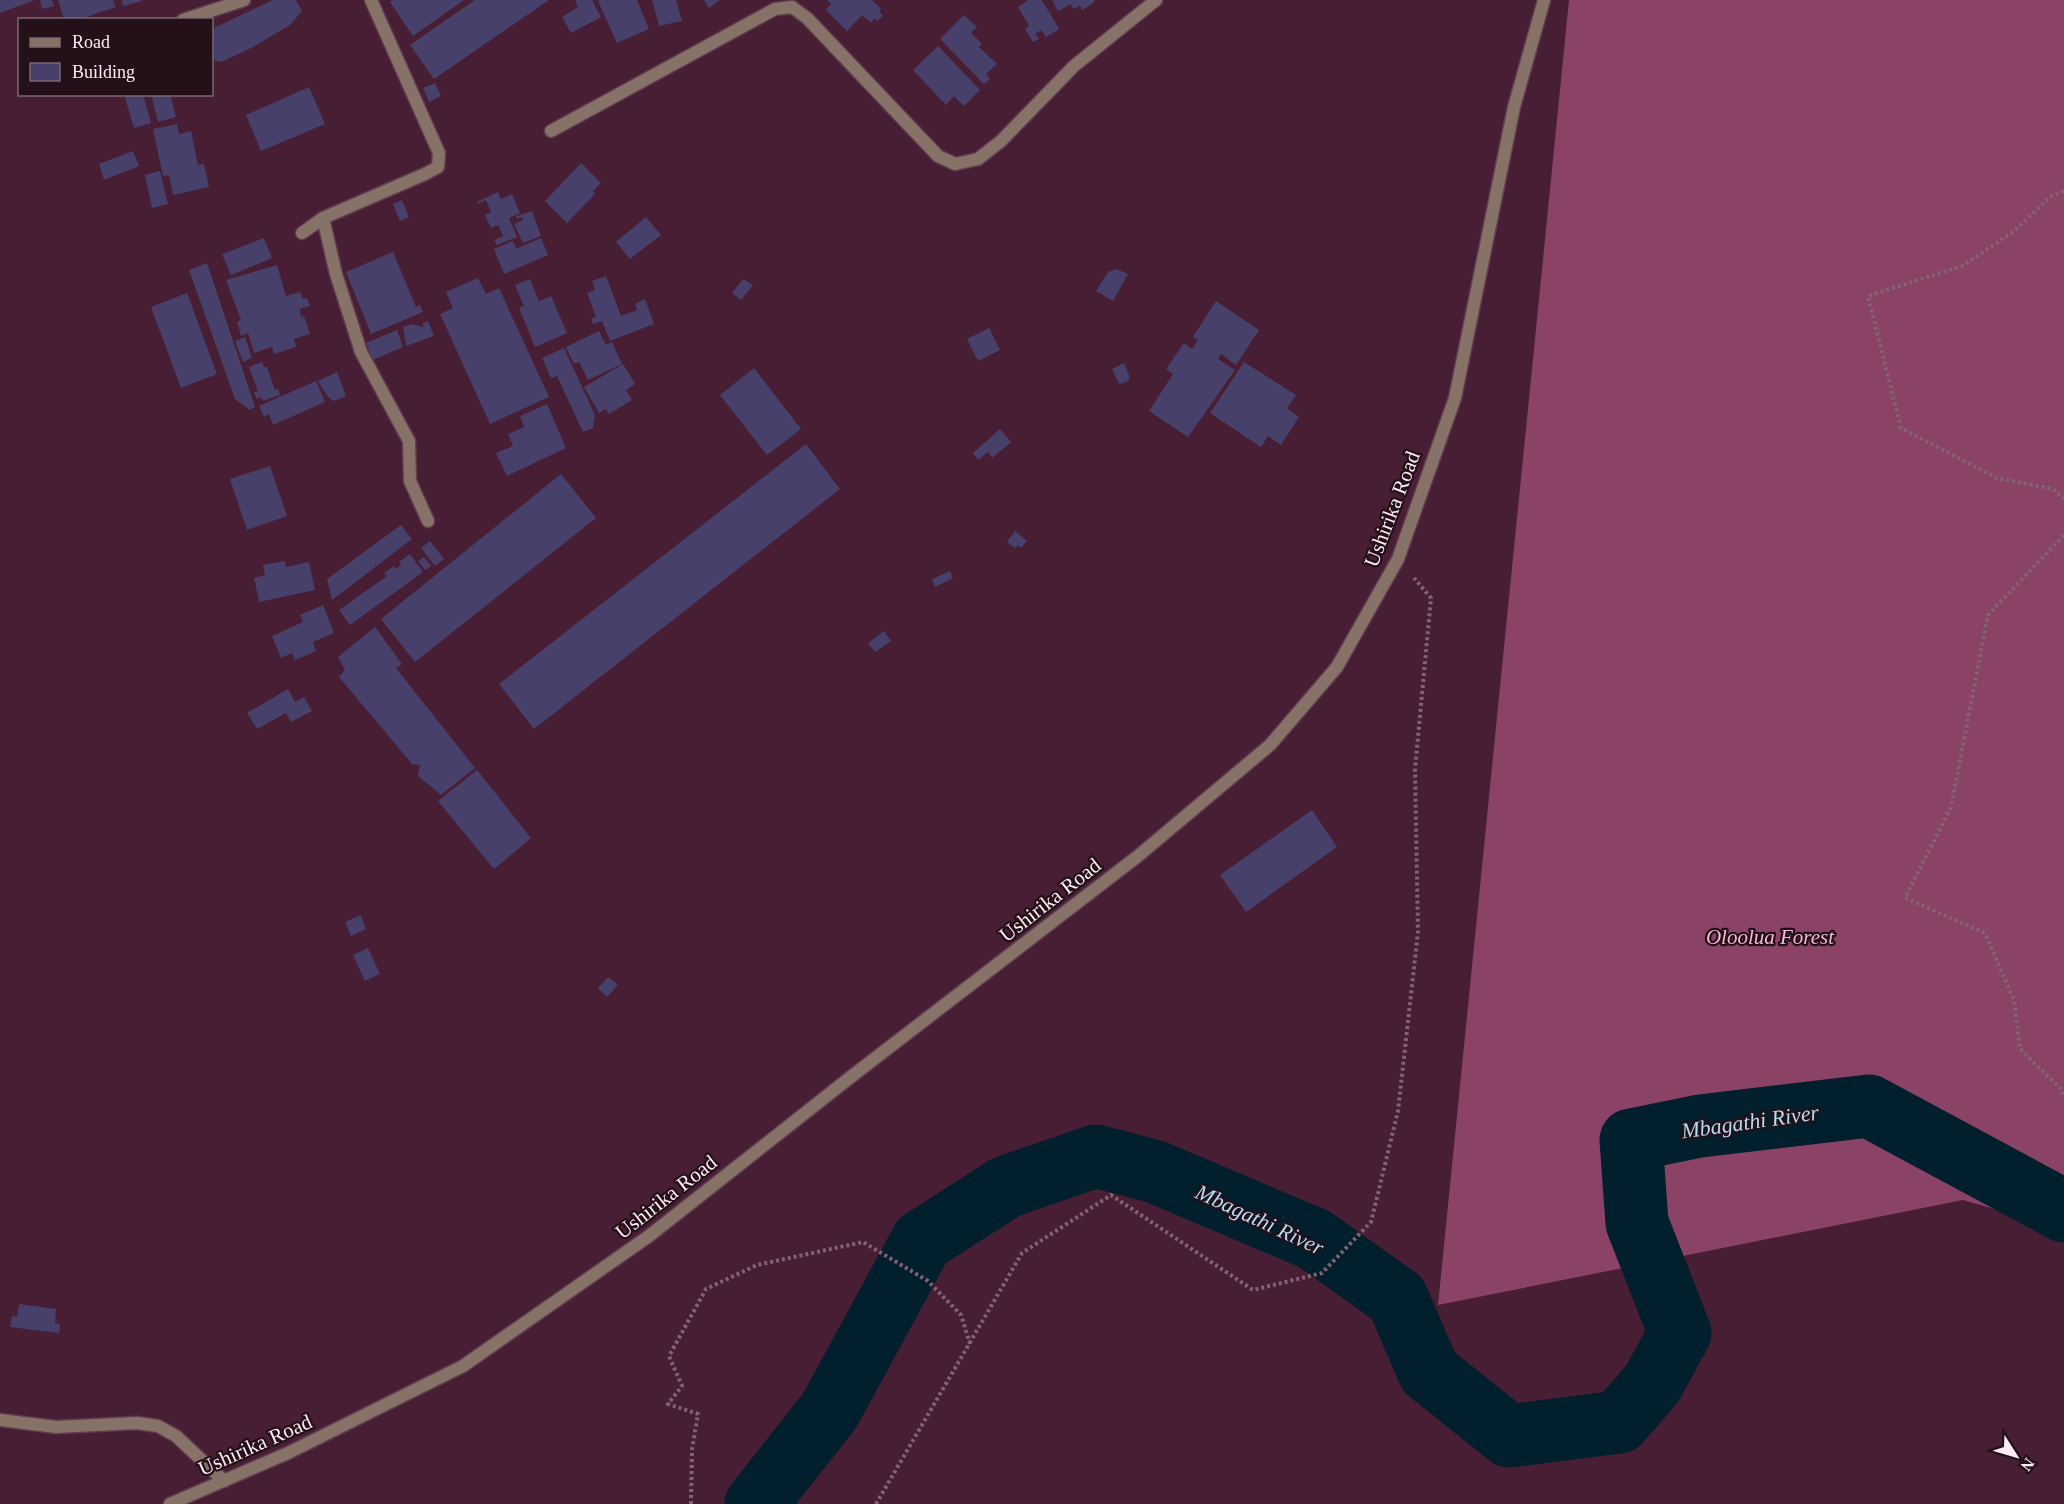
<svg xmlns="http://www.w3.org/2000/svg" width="2064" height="1504" viewBox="0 0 2064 1504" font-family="Georgia,serif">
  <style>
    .forest { fill: #8b4267 }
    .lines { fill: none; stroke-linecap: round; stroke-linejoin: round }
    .river { stroke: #011f2c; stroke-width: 63 }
    .building { fill: #46406a }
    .service-casing { stroke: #613b4f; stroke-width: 15 }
    .minor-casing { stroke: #613b4f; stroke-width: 15 }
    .tertiary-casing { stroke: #613b4f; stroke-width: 15 }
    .path { stroke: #846273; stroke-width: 4; stroke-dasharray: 3 3; stroke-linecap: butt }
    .service { stroke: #877267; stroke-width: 12 }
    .minor { stroke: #877267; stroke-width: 12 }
    .tertiary { stroke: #877267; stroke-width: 12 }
    .labels { text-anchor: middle; stroke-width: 4.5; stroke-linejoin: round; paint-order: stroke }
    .street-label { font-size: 21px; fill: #fdecf3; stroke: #231019 }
    .park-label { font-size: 21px; font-style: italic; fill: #f9b8d5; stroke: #231019 }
    .water-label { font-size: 22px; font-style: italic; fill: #b1ddf3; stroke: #231019 }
  </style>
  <rect width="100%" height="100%" fill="#481e34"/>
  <path class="forest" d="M1569,0H2064V1229L1963,1200L1438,1305Z"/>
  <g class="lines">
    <path class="river" d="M756,1504L830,1410L922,1241L1006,1187L1096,1156L1156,1172L1314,1239L1397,1298L1429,1372L1509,1436L1619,1422L1652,1384L1680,1333L1637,1223L1631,1140L1700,1126L1869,1106L2064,1211"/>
  </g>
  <g class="building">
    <path d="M0,0H35L0,13Z"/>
    <path d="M40,0H52L54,6L42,9Z"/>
    <path d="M58,0H113L116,7L77,20H64Z"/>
    <path d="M122,0H142V1L123,6Z"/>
    <path d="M273,0H296L302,11L290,25L251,48L221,62L213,60L212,52L214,51L212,29Z"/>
    <path d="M393,0H464L413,36L390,2Z"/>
    <path d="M475,0H549L434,79L410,45Z"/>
    <path d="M575,0H592L601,17L571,33L562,17L578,7Z"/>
    <path d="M600,0H637L649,29L617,43L598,1Z"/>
    <path d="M652,0H676L682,21L659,26Z"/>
    <path d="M704,0H720L709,8Z"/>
    <path d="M827,0H872L881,9L879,11L883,16L877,21L874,18L871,23L862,15L847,31L826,10L831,4Z"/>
    <path d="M1028,0H1042L1059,29L1046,37L1041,30L1035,34L1039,39L1033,42L1025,29L1029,26L1018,7Z"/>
    <path d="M1052,0H1094L1095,2L1082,10L1080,6L1073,9L1071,4L1058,11Z"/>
    <path d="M964,15L977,27L971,33L982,44L979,47L997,64L986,74L990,79L984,84L940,39Z"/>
    <path d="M938,46L980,90L964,106L954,96L946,105L913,70Z"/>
    <path d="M435,83L441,96L429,102L423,88Z"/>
    <path d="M309,87L325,124L261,151L246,115Z"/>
    <path d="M124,94H143L151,123L134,128Z"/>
    <path d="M151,94H170L176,117L158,122Z"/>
    <path d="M177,124L179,134L191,131L198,165L204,164L209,187L173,195L169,175L163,176L153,129Z"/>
    <path d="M133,151L139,166L104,180L99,164Z"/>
    <path d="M581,163L601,183L593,191L595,194L567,223L545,201Z"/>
    <path d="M160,171L168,204L152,208L145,175Z"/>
    <path d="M498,192L501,199L512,194L520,213L509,218L517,237L497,245L494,240L503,236L498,225L491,228L485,215L491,212L486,200L477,204V202Z"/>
    <path d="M402,200L409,217L400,221L393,204Z"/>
    <path d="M532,211L541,236L523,243L514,224L523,220L522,217L517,219L516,216Z"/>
    <path d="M646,217L661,235L630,259L616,242Z"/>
    <path d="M264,238L272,258L231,275L222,254Z"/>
    <path d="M541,238L548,255L504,274L494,249L513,241L516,249Z"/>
    <path d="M393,252L416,307L420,305L423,312L371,334L346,272Z"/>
    <path d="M207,263L255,407L250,410L235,399L189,270Z"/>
    <path d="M277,265L286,296L300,292L303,299L307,298L310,306L300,309L301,317L304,316L310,334L294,339L296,347L274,354L272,347L254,353L248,333L241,336L237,322L241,320L226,280Z"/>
    <path d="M1117,269L1128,274L1113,301L1096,291L1108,272Z"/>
    <path d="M606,276L621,316L637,310L635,304L645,299L654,324L610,341L602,321L593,324L591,319L596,317L587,293L595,290L592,281Z"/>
    <path d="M478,278L486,294L499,288L549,397L490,424L440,314L453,308L446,292Z"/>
    <path d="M530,279L539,301L551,296L567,333L535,347L519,308L524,306L515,285Z"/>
    <path d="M743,279L753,285L741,300L732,293Z"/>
    <path d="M187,293L217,374L181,388L151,307Z"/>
    <path d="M1216,301L1259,330L1236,365L1221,354L1218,359L1235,370L1188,437L1149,411L1173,374L1166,369L1184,343L1192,349L1198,340L1193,337Z"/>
    <path d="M428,321L434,336L406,346L403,327L413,324L423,327V323Z"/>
    <path d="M989,328L1000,350L978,361L967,339Z"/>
    <path d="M397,330L403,347L373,360L366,343Z"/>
    <path d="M599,331L606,345L612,342L622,364L588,380L579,362L574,364L566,347Z"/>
    <path d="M245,337L252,358L243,362L235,341Z"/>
    <path d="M564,348L595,415L593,428L583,432L557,376L551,378L542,358Z"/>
    <path d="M262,362L264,367H267L275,390L278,389L280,395L263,401L261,397L257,399L254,392L258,391L249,367Z"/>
    <path d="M1244,362L1296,395L1287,408L1299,417L1281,445L1268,436L1261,447L1210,413Z"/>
    <path d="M1124,363L1130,377L1127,382L1119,384L1112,369Z"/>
    <path d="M623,364L635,384L626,390L632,400L609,414L606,409L599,413L584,387Z"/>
    <path d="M754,368L801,429L767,455L720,395Z"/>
    <path d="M337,372L346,396L334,401L328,397L318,381Z"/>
    <path d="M316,381L325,402L273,425L269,414L264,417L259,406Z"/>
    <path d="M547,404L566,448L507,476L496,453L513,446L508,434L524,427L520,416Z"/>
    <path d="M1000,429L1011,442L992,458L988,452L978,460L973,453Z"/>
    <path d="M806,444L840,489L534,729L499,684Z"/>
    <path d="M270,466L287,516L247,530L230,479Z"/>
    <path d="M561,474L596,518L415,662L381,619Z"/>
    <path d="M401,525L412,539L332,600L327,579Z"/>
    <path d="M1015,531L1027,541L1021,548L1018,545L1015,548L1007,542Z"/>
    <path d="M430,541L444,559L435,566L421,548Z"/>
    <path d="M410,554L423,572L350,625L339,610L387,576L384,573L394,566L396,569L401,565L399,562Z"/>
    <path d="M424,557L431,566L425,570L418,561Z"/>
    <path d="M285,561L286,567L309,562L315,590L259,602L254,578L265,575L263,565Z"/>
    <path d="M950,571L953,578L935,587L932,579Z"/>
    <path d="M323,605L334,633L313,642L316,651L295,660L292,653L281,658L272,636L303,622L300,615Z"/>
    <path d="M375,627L402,664L396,668L475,768L441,795L418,776L420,765L412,764L339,677L345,670L338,657Z"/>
    <path d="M884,631L891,641L875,652L868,643Z"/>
    <path d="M288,689L295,702L304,697L312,711L291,722L286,713L257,729L247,713Z"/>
    <path d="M477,770L531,838L494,869L438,801Z"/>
    <path d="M1312,810L1337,847L1246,912L1220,875Z"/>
    <path d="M361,915L366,929L351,936L345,922Z"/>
    <path d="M368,948L380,974L365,981L353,955Z"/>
    <path d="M608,977L618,985L607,997L598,988Z"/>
    <path d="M19,1304L56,1309L55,1323L60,1324L59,1333L10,1327L12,1316L17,1317Z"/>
  </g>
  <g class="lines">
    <defs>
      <g id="service">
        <path d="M323,218L336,274L361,352L409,441L410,481L428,521"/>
        <path d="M302,233L323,218L425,174L438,167L439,153L371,0"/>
        <path d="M0,1420L56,1427L137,1423L158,1426L176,1436L224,1481"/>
      </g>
      <g id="minor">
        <path d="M183,20L244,0"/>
        <path d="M551,131L775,9L792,7L807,18L938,156L955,164L978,159L1001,141L1074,66L1156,0"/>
      </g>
      <path id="tertiary" d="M170,1504L288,1453L463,1366L649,1236L852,1076L1138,856L1270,745L1337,667L1398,559L1455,398L1514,107L1544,0"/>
    </defs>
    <use href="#service" class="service-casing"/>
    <use href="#minor" class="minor-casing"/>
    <use href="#tertiary" class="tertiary-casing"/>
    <g class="path">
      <path d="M2064,191L2051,196L2013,232L1962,266L1868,296L1901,428L1997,478L2053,489L2064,499"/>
      <path d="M2064,535L1988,615L1951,807L1905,898L1985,933L2014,1000L2020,1049L2061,1089L2064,1098"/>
      <path d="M691,1504L692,1449L698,1414L668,1404L682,1386L669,1356L706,1289L757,1265L863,1242L928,1281L961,1315L970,1344"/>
      <path d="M876,1504L1022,1253L1111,1195L1253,1290L1322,1273L1371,1222L1398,1111L1418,932L1415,769L1431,598L1414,578"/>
    </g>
    <use href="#service" class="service"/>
    <use href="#minor" class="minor"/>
    <use href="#tertiary" class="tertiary"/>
  </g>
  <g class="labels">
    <g class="street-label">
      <text transform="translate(1392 509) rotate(-69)" y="7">Ushirika Road</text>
      <text transform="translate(1050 900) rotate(-38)" y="7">Ushirika Road</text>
      <text transform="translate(666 1197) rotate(-38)" y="7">Ushirika Road</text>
      <text transform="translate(255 1445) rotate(-24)" y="7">Ushirika Road</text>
    </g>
    <g class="park-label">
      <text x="1770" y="944">Oloolua Forest</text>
    </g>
    <g class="water-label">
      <text transform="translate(1750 1121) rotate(-8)" y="8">Mbagathi River</text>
      <text transform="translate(1260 1219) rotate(25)" y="8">Mbagathi River</text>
    </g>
  </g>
  <rect x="18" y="18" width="195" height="78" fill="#231019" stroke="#7a6870" stroke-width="1.5"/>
  <rect x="30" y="38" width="30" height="9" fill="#877267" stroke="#7a6870" stroke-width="1.5"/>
  <text x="72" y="48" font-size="18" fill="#fdecf3">Road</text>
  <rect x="30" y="63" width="30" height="18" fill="#46406a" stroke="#7a6870" stroke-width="1.5"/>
  <text x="72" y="78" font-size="18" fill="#fdecf3">Building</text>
  <g transform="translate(2016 1456) rotate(127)" stroke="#231019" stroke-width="4.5" paint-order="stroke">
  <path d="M0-4.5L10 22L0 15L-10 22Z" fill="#fdecf3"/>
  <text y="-9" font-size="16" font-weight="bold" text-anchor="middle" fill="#fdecf3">N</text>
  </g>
</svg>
